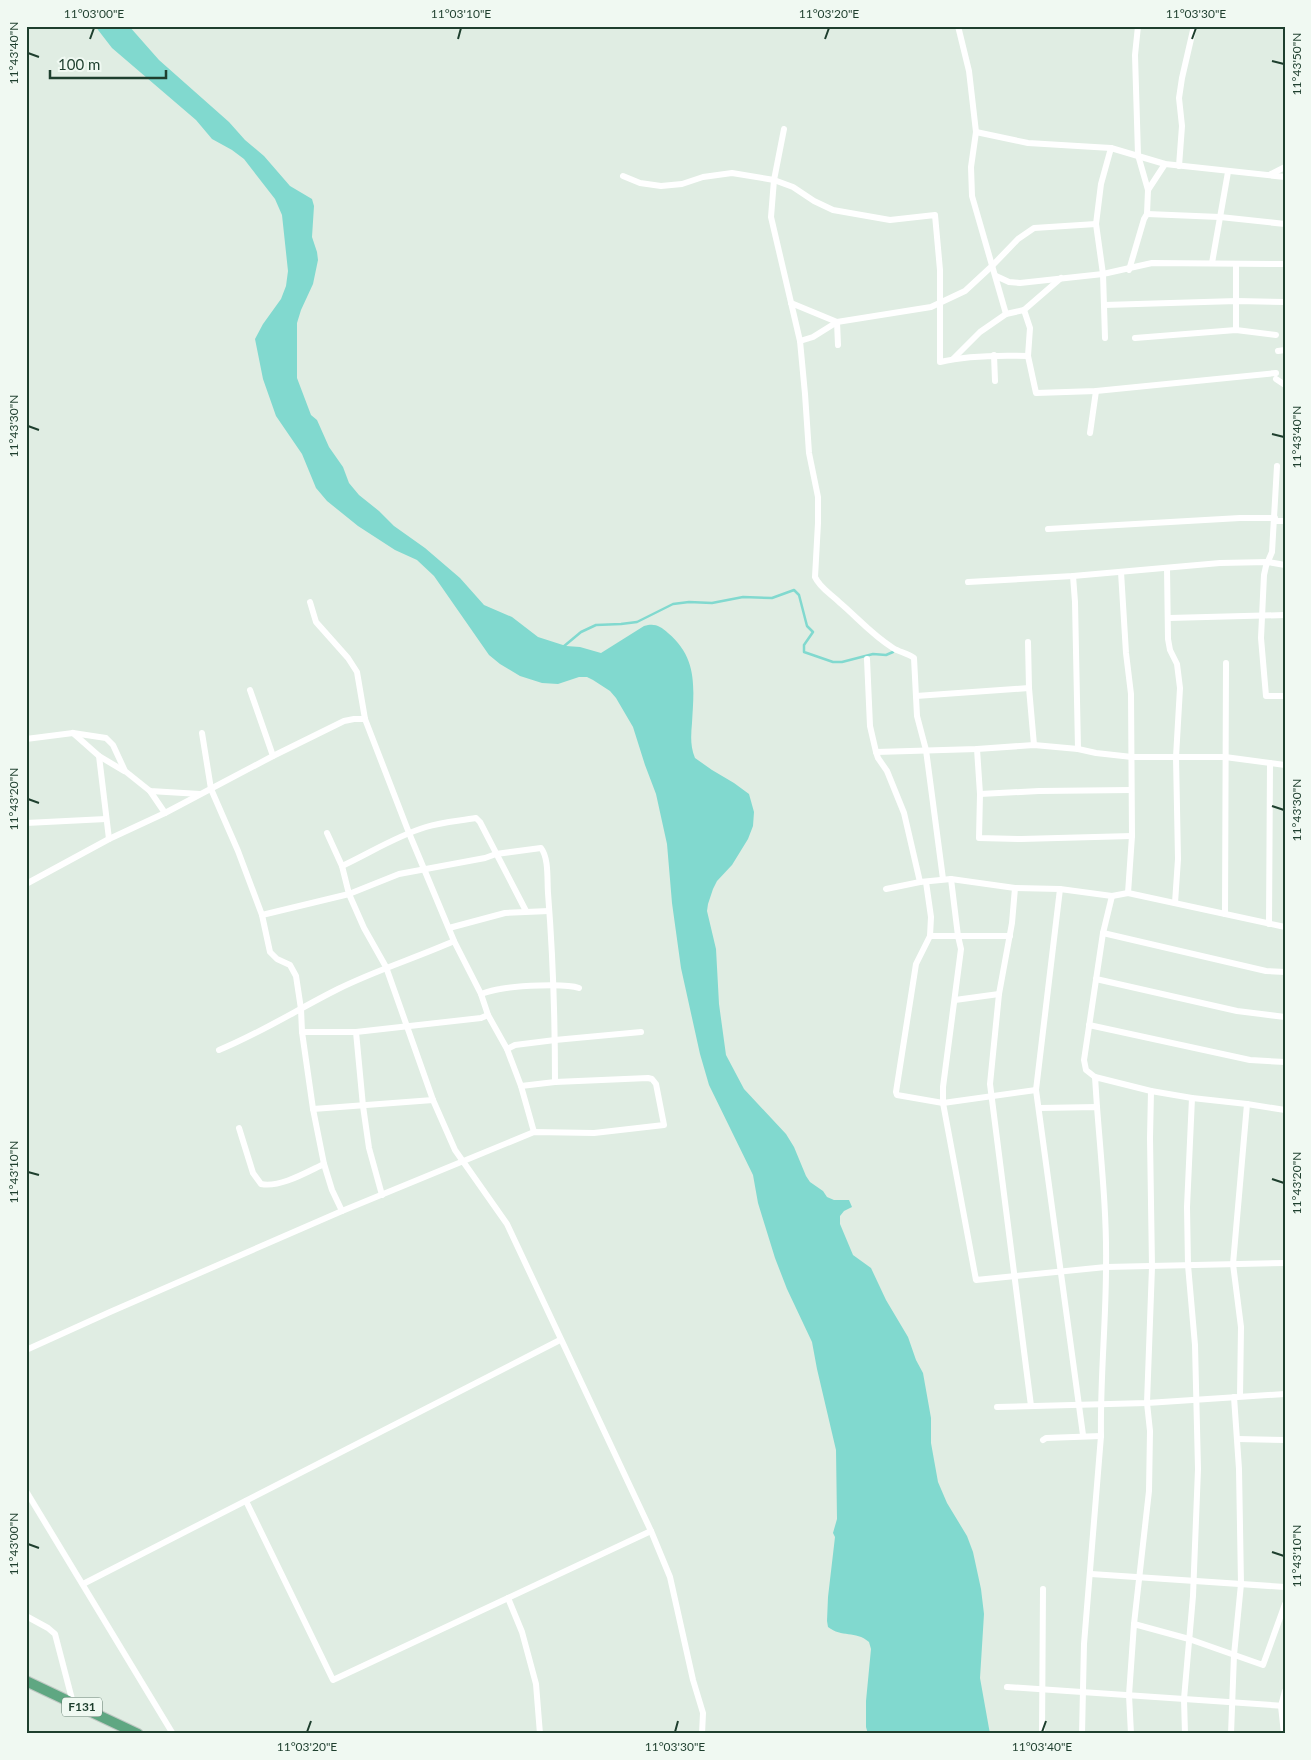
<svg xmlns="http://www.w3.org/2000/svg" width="1311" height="1760" viewBox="0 0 1311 1760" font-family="Lato,sans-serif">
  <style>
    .water { fill: #81d9cf }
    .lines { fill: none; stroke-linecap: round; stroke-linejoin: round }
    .stream { stroke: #81d9cf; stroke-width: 2.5 }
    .primary-casing { stroke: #c0c9c4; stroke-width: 12 }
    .street { stroke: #fff; stroke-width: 6 }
    .primary { stroke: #5fa782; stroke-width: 10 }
    .ticks { fill: none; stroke: #1e3f2e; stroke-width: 2 }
    .labels { text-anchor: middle; stroke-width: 5; stroke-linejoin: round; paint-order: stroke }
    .shield { fill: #f0f9f2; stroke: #5d7769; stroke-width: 1 }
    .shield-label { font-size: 12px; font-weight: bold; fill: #1e3f2e }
    .neatline { fill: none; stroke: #1e3f2e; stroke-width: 2 }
    .ticks-label { font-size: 12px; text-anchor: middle; fill: #1e3f2e }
  </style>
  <rect width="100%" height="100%" fill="#e0ede3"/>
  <path class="water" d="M95,26H129L159,60L229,122L245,140L264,156L290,186L312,199L314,206L312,237L317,252L318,260L313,284L301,310L297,323V378L311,415L317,420L329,447L343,467L349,483L359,495L379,511L394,526L425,548L460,578L484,605L512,617L538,637L566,646L580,647L601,653L644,626C655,623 660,626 668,633C698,658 694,688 692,723C691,735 690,746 695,758L712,770L734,783L749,794L754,812L753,826L748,839L732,865L717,881L713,889L708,904L707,911L716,949L719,1004L726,1055L744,1089L786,1134L794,1147L806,1176L810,1182L823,1191L827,1197L834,1200H849L852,1207L844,1211L840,1216V1224L853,1255L871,1268L886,1300L908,1337L916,1360L923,1373L931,1418V1443L938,1482L947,1503L967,1536L973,1552L981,1589L984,1614L980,1678L990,1734H868L866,1727V1701L871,1649L869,1642C855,1630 842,1638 828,1627L827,1621L828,1597L835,1537L833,1533L837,1519L836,1450L817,1369L812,1342L787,1289L775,1258L758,1203L753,1175L709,1085L700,1054L681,968L672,903L667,844L656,794L645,765L633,727L616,698L610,691L593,680L587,677H579L558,684L542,683L520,676L500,664L489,655L434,576L417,560L395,550L358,526L327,501L316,488L302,454L276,416L263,379L255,339L263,324L281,299L286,286L288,271L282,215L275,199L244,159L232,150L212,139L196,120L112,48Z"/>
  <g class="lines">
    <path class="stream" d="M563,647L581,632L596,625L621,624L637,622L673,604L689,602L712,603L743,597L772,598L794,590L799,595L807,626L813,632L804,645V652L833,662H842L873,654L886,655L893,652"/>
    <defs>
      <path id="primary" d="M26,1681L138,1734"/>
    </defs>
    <use href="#primary" class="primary-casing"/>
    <g class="street">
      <path d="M958,26L969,71L976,132L971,167L972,196L1006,314"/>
      <path d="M784,129L774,180L771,217L800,341L805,394L809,453L818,497V523L815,577C820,588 830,593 839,602C858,618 871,634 893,648C899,652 907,653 914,658L917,716L926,750L943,879"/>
      <path d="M976,132L1028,143L1111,148L1165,164L1285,177"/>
      <path d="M1179,166L1182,126L1179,98L1182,78L1194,26"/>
      <path d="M1271,174L1285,167"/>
      <path d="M623,176L640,183L661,186L682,184L703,177L732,173L774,180L793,187L814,201L833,210L890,220L935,215L940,270V362C969,355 999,355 1028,356"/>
      <path d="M1148,190L1165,164"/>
      <path d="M1147,214L1220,217L1285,224"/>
      <path d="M1212,263L1228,172"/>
      <path d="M1236,264V330"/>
      <path d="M1129,270L1144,219L1147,214L1148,190L1138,155L1135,55L1138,26"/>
      <path d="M996,276L1009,282L1020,283L1103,274L1152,263L1285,264"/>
      <path d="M1061,278L1024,310L1030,328L1028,356L1036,393L1096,391L1276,373"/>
      <path d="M791,303L837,322L838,345"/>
      <path d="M1104,305L1237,301L1285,302"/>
      <path d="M1105,338L1103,274L1096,224L1101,184L1111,148"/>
      <path d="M1135,338L1236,330L1276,335"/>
      <path d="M800,341L813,337L837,322L931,307L965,291L992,266L1018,239L1034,228L1096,224"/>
      <path d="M1278,351L1285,350"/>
      <path d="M994,355L995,381"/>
      <path d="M953,359L980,332L1006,314L1024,310"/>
      <path d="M1276,379L1285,385"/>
      <path d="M1090,433L1096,391"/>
      <path d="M1277,466L1272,552L1266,566L1264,575L1261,638L1266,696H1285"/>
      <path d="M1274,521H1285"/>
      <path d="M1048,529L1240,518H1275"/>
      <path d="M1167,568L1168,639L1170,650L1177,664L1180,688L1176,757L1178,859L1175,903"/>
      <path d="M1121,572L1126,653L1131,694L1132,836L1128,893"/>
      <path d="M1073,576L1075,602L1078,749"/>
      <path d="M968,582L1073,576L1220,563L1268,562L1285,565"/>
      <path d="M310,602L316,622L348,658L357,672L365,719L409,833L454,941L481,994L488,1015L507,1049L521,1086L534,1132"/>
      <path d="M1169,618L1285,615"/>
      <path d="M1028,642L1029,688L1034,745"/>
      <path d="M867,659L870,726L876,752L878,758L887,771L904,813L920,882"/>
      <path d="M250,690L273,756"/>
      <path d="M916,696L1029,688"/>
      <path d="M73,733L99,756L124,771"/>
      <path d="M202,733L211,789L238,851L262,915L270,952L277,959L290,965L296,976L301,1009L302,1032L313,1109L324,1164L332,1190L342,1211"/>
      <path d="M26,739L73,733L106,738L113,745L125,771L150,791L200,794"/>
      <path d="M977,749L980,794L979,838L1021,839L1132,836"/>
      <path d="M876,752L977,749L1034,745L1078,749L1096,753L1132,757H1225L1285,765"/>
      <path d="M99,756L109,839"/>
      <path d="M150,791L165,813"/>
      <path d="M980,794L1039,791L1131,790"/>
      <path d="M26,823L106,819"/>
      <path d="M327,833L342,866L349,894L364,928L386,967L433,1100L455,1150L507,1224L651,1531L670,1577L693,1680L703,1713L702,1734"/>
      <path d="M342,866C370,853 396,836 426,827C442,822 459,821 476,818L480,822L526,911"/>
      <path d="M951,879L958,936L961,949L943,1087V1103L976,1280L1106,1267L1285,1263"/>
      <path d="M926,882L931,917L930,936L916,964L896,1092L897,1095L943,1103L1036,1090"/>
      <path d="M26,884L109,839L165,813L273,756L344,721L354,719H365"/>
      <path d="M1015,888L1012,923L999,994L990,1084L1031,1406"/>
      <path d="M886,889L920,882L951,879L1015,888L1060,889L1112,896L1128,893L1285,927"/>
      <path d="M1060,889L1036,1090L1083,1435"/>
      <path d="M1225,914L1226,663"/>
      <path d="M262,915L349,894L399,874L485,858L496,854L541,848C549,858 547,880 548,893C553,956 555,1019 555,1082"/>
      <path d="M1269,924L1270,763"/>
      <path d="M449,928L505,913L549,911"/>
      <path d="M1103,933L1266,971L1285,972"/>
      <path d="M930,936H1010"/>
      <path d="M1096,979L1237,1011L1285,1017"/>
      <path d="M481,994C487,992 493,990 500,989C515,986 565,983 579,988"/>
      <path d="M955,1000L999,994"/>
      <path d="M1089,1025L1250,1060L1285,1062"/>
      <path d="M302,1032H356L481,1018L488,1015"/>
      <path d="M356,1032L363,1106L369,1148L382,1195"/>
      <path d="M507,1049L515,1045L555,1040L641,1032"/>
      <path d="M219,1050C261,1033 298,1009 338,989C376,970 416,958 454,941"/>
      <path d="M1095,1077L1086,1070L1084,1060L1103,933L1112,896"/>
      <path d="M1247,1104L1285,1110"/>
      <path d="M1097,1107L1095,1077L1151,1091L1192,1098L1247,1104L1233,1264L1241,1327L1240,1396"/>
      <path d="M1039,1108L1097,1107C1101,1160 1107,1214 1106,1267C1106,1324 1100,1379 1101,1436L1084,1644L1082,1734"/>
      <path d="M313,1109L433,1100"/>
      <path d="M239,1128L253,1173L261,1184C280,1188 307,1172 324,1164"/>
      <path d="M26,1350L110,1312L342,1211L534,1132L594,1133L664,1125L656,1084L652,1079L648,1078L555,1082L521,1086"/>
      <path d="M997,1407L1147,1403L1285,1394"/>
      <path d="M1238,1439L1285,1440"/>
      <path d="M1043,1440L1046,1438L1101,1436"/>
      <path d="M26,1491L173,1734"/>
      <path d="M246,1501L333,1680L651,1531"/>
      <path d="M1091,1574L1285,1587"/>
      <path d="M83,1584L560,1340"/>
      <path d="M508,1598L522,1632L536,1684L540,1734"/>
      <path d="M26,1616L48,1628L55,1634L73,1703"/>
      <path d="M1134,1624L1189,1639L1263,1665L1285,1604"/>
      <path d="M1007,1687L1285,1706"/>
      <path d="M1042,1734L1043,1589"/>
      <path d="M1131,1734L1129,1695L1134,1624L1149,1491L1150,1431L1147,1403L1152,1267L1150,1138L1151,1091"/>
      <path d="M1185,1734L1184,1699L1193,1596L1198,1469L1195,1345L1188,1265L1187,1207L1192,1098"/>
      <path d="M1231,1734L1234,1655L1241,1584L1239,1469L1234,1397"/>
      <path d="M1284,1734L1281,1706L1285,1691"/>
    </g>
    <use href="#primary" class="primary"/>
  </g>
  <path class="ticks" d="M90,39L94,28M458,39L461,28M825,39L829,28M1192,39L1196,28M28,53L39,57M1272,61L1284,64M28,426L39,430M1272,434L1284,437M28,799L39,803M1272,806L1284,810M28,1172L39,1175M1272,1179L1284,1183M28,1544L39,1548M1272,1552L1284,1556M307,1732L311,1721M675,1732L678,1721M1042,1732L1046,1721"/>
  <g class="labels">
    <rect class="shield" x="62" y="1697.5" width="40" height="19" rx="4"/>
    <g class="shield-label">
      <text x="82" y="1711">F131</text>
    </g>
  </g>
  <rect width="1311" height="1760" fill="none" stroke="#f0f9f2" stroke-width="55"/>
  <path d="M50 70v8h116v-8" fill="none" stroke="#1e3f2e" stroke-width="2.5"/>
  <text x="58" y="70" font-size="15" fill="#1e3f2e" stroke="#f0f9f2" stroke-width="4" paint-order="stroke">100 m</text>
  <rect x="28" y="28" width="1256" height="1704" class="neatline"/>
  <g class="ticks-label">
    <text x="94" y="18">11°03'00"E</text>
    <text x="461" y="18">11°03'10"E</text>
    <text x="829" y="18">11°03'20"E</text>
    <text x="1196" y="18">11°03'30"E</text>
    <text transform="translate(14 53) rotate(-90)" y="4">11°43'40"N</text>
    <text transform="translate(1297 64) rotate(-90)" y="4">11°43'50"N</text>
    <text transform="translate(14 426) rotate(-90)" y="4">11°43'30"N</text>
    <text transform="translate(1297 437) rotate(-90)" y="4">11°43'40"N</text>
    <text transform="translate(14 799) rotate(-90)" y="4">11°43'20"N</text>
    <text transform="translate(1297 810) rotate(-90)" y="4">11°43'30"N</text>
    <text transform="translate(14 1172) rotate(-90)" y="4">11°43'10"N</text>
    <text transform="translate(1297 1183) rotate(-90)" y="4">11°43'20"N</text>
    <text transform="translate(14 1544) rotate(-90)" y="4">11°43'00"N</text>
    <text transform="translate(1297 1556) rotate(-90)" y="4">11°43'10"N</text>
    <text x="307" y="1751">11°03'20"E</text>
    <text x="675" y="1751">11°03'30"E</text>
    <text x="1042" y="1751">11°03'40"E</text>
  </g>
</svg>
